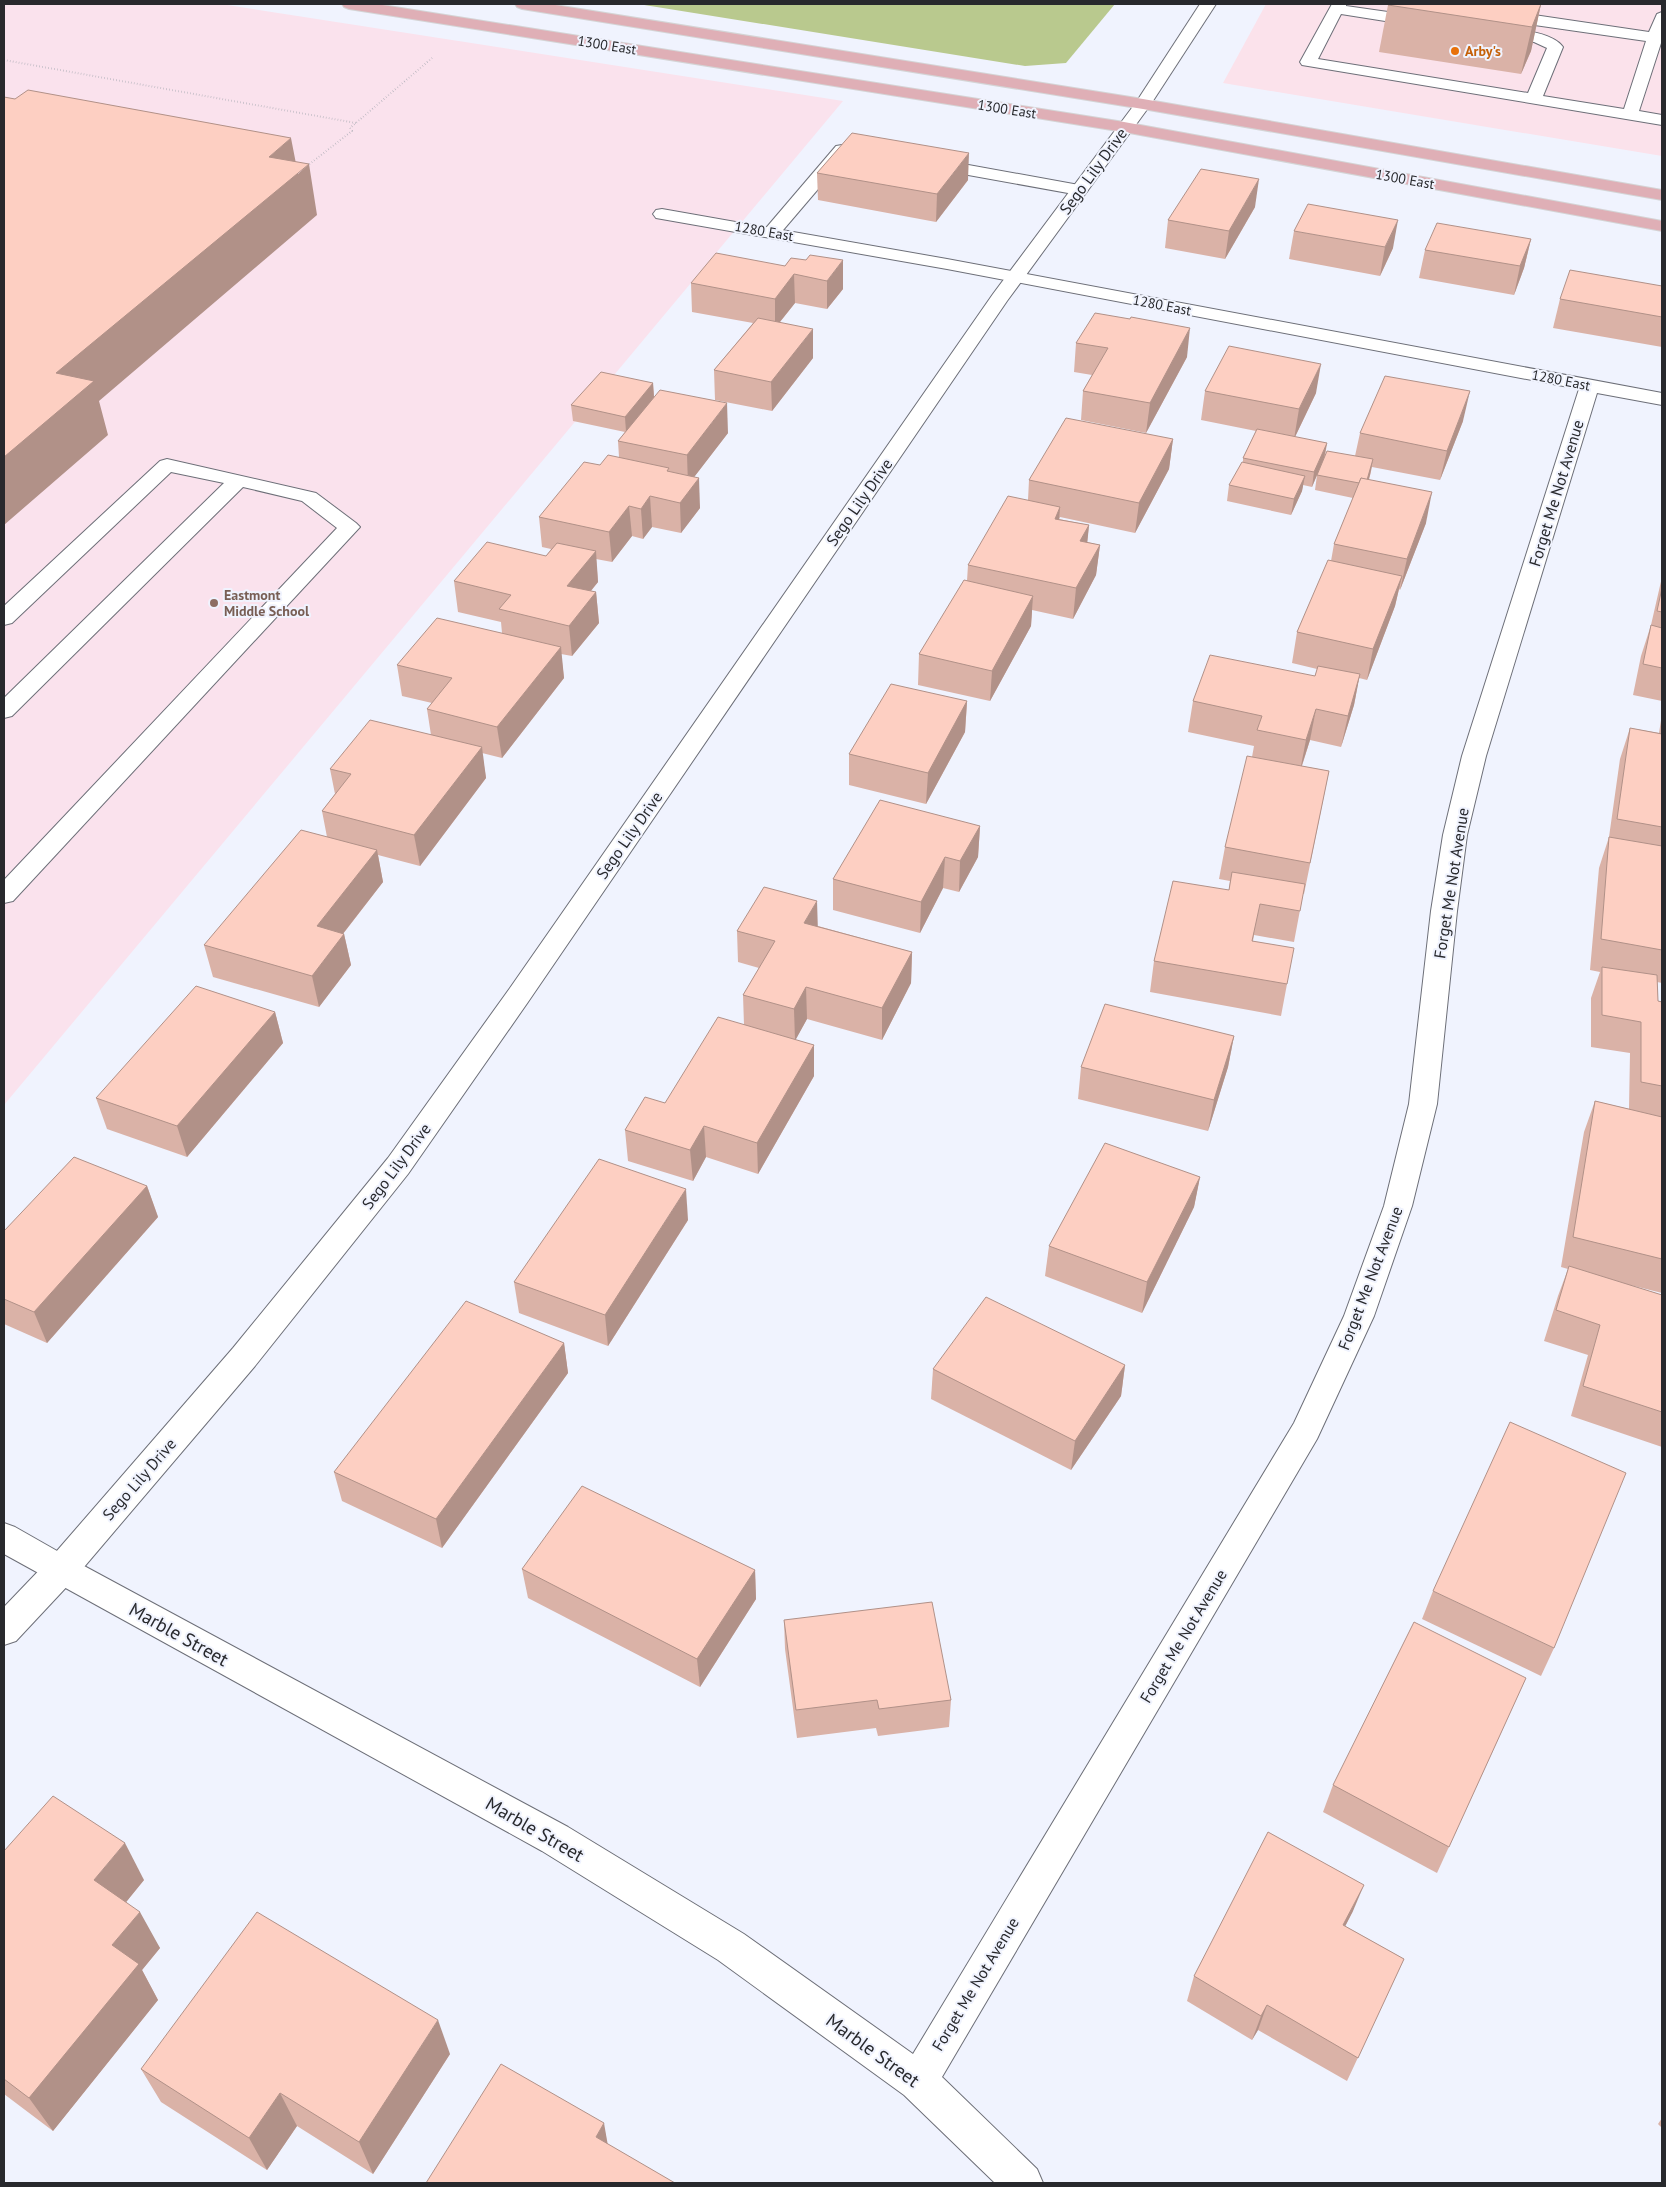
<svg xmlns="http://www.w3.org/2000/svg" width="1666" height="2187" viewBox="0 0 1666 2187" font-family="'PT Sans',sans-serif">
  <style>
    .commercial { fill: #fbe2eb }
    .education { fill: #fae2ed }
    .green { fill: #b9c98e }
    .lines { fill: none; stroke-linecap: round; stroke-linejoin: round }
    .service-casing { stroke: #6d6f78; stroke-width: 2 }
    .minor-casing { stroke: #6d6f78; stroke-width: 2 }
    .tertiary-casing { stroke: #6d6f78; stroke-width: 2 }
    .secondary-casing { stroke: #6d6f78; stroke-width: 2 }
    .primary-casing { stroke: #d4d4d5; stroke-width: 2 }
    .path { stroke: #a7aab2; stroke-width: 2; stroke-dasharray: 0.5 2.5; stroke-linecap: butt }
    .service { fill: #fff; fill-rule: evenodd }
    .minor { fill: #fff; fill-rule: evenodd }
    .tertiary { fill: #fff; fill-rule: evenodd }
    .secondary { fill: #fff; fill-rule: evenodd }
    .primary { fill: #dfafb6; fill-rule: evenodd }
    .wall { fill: #dab2a7 }
    .shaded-wall { fill: #b19188 }
    .building { fill: #fdcfc2; stroke: #b19188 }
    .food-dot { fill: #e8710a; stroke: #f0f3fe; stroke-width: 2 }
    .education-dot { fill: #8d6e63; stroke: #f0f3fe; stroke-width: 2 }
    .labels { text-anchor: middle; stroke-width: 4; stroke-linejoin: round; paint-order: stroke }
    .far-street-label { font-size: 14px; fill: #28292d; stroke: #f0f3fe }
    .far-food-label { font-size: 14px; font-weight: bold; fill: #c56008; stroke: #f0f3fe; text-anchor: start }
    .far-education-label { font-size: 14px; font-weight: bold; fill: #785e54; stroke: #f0f3fe; text-anchor: start }
    .street-label { font-size: 16px; fill: #28292d; stroke: #f0f3fe }
    .near-street-label { font-size: 19px; fill: #28292d; stroke: #f0f3fe }
  </style>
  <rect width="100%" height="100%" fill="#f0f3fe"/>
  <path class="commercial" d="M1266,4H1662V156L1223,83Z"/>
  <path class="education" d="M4,4H221L843,101L4,1105Z"/>
  <path class="green" d="M638,4H1115L1066,63L1025,66Z"/>
  <g class="lines">
    <defs>
      <g id="service">
        <path d="M1332,4H1346V6L1423,17L1428,19L1431,22L1428,25L1423,27L1341,14L1318,59L1528,93L1547,48L1534,42L1493,36L1490,33L1493,30C1509,26 1553,32 1563,47L1543,96L1624,109L1646,41L1521,23L1516,21L1513,18L1516,15L1521,13L1649,32L1657,14L1662,12V40L1639,111L1662,115V125L1302,65L1300,62Z"/>
        <path d="M842,145L848,146L850,150L848,154L778,236L772,237L766,236L763,232L766,228L836,146Z"/>
        <path d="M930,158L1079,185L1085,186L1088,190L1085,194L1079,195L924,167L922,163L924,159Z"/>
        <path d="M167,459L316,493L356,523L360,527L13,901L4,903V880L337,528L302,501L243,487L12,716L4,718V698L224,483L171,472L12,623L4,625V606L160,461Z"/>
      </g>
      <path id="minor" d="M662,209L947,259L1662,393V405L1597,393L1486,756L1467,835L1457,911L1437,1104L1412,1206L1374,1316L1317,1439L942,2077L1037,2169L1043,2183H995L904,2095L718,1960L542,1851L4,1554V1523L15,1527L73,1560L568,1827L744,1934L913,2054L1294,1423L1344,1316L1384,1206L1409,1104L1431,911L1443,835L1462,756L1579,389L947,269L656,218L653,214L656,210Z"/>
      <path id="tertiary" d="M1200,4H1216L1149,107H1137L1135,104Z"/>
      <path id="secondary" d="M1143,99L1149,101L1151,104L1007,301L528,1002L408,1174L255,1366L73,1580L16,1641L4,1645V1607L49,1560L233,1348L388,1158L510,988L993,294L1137,101Z"/>
      <g id="primary">
        <path d="M342,4H376L1124,122L1662,221V231L1124,132L349,9L344,7Z"/>
        <path d="M515,4H549L1143,99L1662,190V200L1143,109L522,9L517,7Z"/>
      </g>
    </defs>
    <use href="#service" class="service-casing"/>
    <use href="#minor" class="minor-casing"/>
    <use href="#tertiary" class="tertiary-casing"/>
    <use href="#secondary" class="secondary-casing"/>
    <use href="#primary" class="primary-casing"/>
    <g class="path">
      <path d="M4,60L356,123"/>
      <path d="M307,166L352,131L350,128L432,58"/>
    </g>
    <use href="#service" class="service"/>
    <use href="#minor" class="minor"/>
    <use href="#tertiary" class="tertiary"/>
    <use href="#secondary" class="secondary"/>
    <use href="#primary" class="primary"/>
  </g>
  <g class="wall">
    <path d="M1541,4L1531,51L1521,74L1379,52L1388,5Z"/>
    <path d="M817,173L968,180L936,222L818,200Z"/>
    <path d="M1255,207L1225,259L1165,248L1168,220Z"/>
    <path d="M1294,231L1393,248L1380,276L1289,259Z"/>
    <path d="M1531,239L1524,268L1514,295L1419,278L1425,250Z"/>
    <path d="M791,258L843,289L827,309L795,303L780,322L813,358L772,411L715,400L714,370L753,323L692,312L691,283L785,266Z"/>
    <path d="M1662,286V347L1553,328L1560,299Z"/>
    <path d="M1130,319L1187,357L1146,433L1081,420L1083,391L1092,375L1074,372L1076,343Z"/>
    <path d="M653,383L654,397L728,433L694,477L700,508L681,533L652,527L643,539L632,536L612,562L596,559L598,582L591,591L596,592L599,623L572,656L561,654L564,678L502,758L482,753L486,778L420,866L378,855L383,882L343,934H344L351,965L319,1007L213,977L204,945L327,837L322,811L335,794L330,769L431,735L427,709L432,703L402,696L397,665L502,633L501,622L458,612L454,581L546,556L551,549L542,547L539,517L600,465L619,457L618,441L625,432L573,421L571,405Z"/>
    <path d="M1205,391L1316,393L1295,437L1327,443L1325,457L1355,456L1360,433L1463,421L1440,480L1372,467L1369,480L1426,523L1400,590L1399,589L1395,606L1367,680L1359,678L1354,705L1341,747L1310,740L1302,766L1329,771L1304,894H1303L1294,942L1254,935L1253,941L1287,984L1281,1016L1150,992L1154,961L1229,890L1230,881L1219,879L1225,847L1252,757L1254,746L1188,732L1193,701L1315,676L1317,669L1292,663L1297,632L1331,561L1334,544L1353,498L1315,490L1317,475L1320,468L1312,487L1303,485L1302,491L1291,515L1227,501L1229,485L1243,463V458L1256,431L1201,420Z"/>
    <path d="M1173,439L1169,469L1135,533L1060,517L1059,519L1089,525L1087,542L1100,545L1096,575L1073,619L1032,610L1031,626L990,701L918,685L919,654L967,581L968,565L1028,500L1029,480Z"/>
    <path d="M1662,577V701L1633,695L1641,656L1651,625Z"/>
    <path d="M967,701L965,732L926,804L849,785V754Z"/>
    <path d="M1662,714V983L1657,982L1658,1001L1662,1002V1293L1630,1285L1662,1295V1447L1571,1416L1588,1355L1544,1341L1558,1296L1568,1269L1561,1267L1584,1132L1595,1101L1629,1109L1630,1053L1591,1047V998L1600,972L1590,970L1599,868L1609,837L1620,759L1630,728L1659,733Z"/>
    <path d="M980,826L978,857L959,892L943,888L920,933L833,910V879Z"/>
    <path d="M818,926L912,952L911,983L882,1040L807,1019L795,1040L814,1045V1076L758,1174L706,1157L693,1181L628,1161L625,1130L665,1103L744,1025L743,995L759,968L738,962L737,931Z"/>
    <path d="M275,1012L283,1043L187,1157L107,1129L96,1098Z"/>
    <path d="M1234,1036L1228,1067L1208,1131L1078,1099L1081,1067Z"/>
    <path d="M1200,1177L1194,1207L1142,1313L1045,1276L1049,1246Z"/>
    <path d="M147,1186L158,1217L47,1343L4,1324V1231Z"/>
    <path d="M688,1220L608,1346L519,1313L514,1282Z"/>
    <path d="M564,1343L568,1373L442,1548L342,1501L334,1472Z"/>
    <path d="M1125,1365L1121,1396L1071,1470L931,1399L933,1369Z"/>
    <path d="M522,1569L755,1570L756,1599L700,1687L528,1598Z"/>
    <path d="M1433,1591L1554,1648L1541,1676L1422,1619Z"/>
    <path d="M784,1620L951,1700L949,1727L878,1736L876,1728L797,1738L785,1649Z"/>
    <path d="M1526,1678L1437,1873L1323,1812L1333,1785Z"/>
    <path d="M4,1851L144,1880L126,1902L160,1948L142,1970L158,2000L53,2131L4,2094Z"/>
    <path d="M1353,1911L1345,1926L1404,1959L1347,2081L1258,2030L1252,2040L1187,2001L1194,1976Z"/>
    <path d="M450,2054L373,2174L297,2126L267,2170L161,2102L141,2069Z"/>
    <path d="M1662,2118V2128L1658,2124Z"/>
  </g>
  <g class="shaded-wall">
    <path d="M1541,4L1531,51L1521,74L1532,27Z"/>
    <path d="M291,138L298,174L309,164L317,215L99,401L108,435L4,525V457L56,373L269,157Z"/>
    <path d="M969,153L968,180L936,222L937,194Z"/>
    <path d="M1259,179L1255,207L1225,259L1229,231Z"/>
    <path d="M1398,220L1393,248L1380,276L1385,247Z"/>
    <path d="M1531,239L1524,268L1514,295L1520,266Z"/>
    <path d="M843,260V289L827,309V281Z"/>
    <path d="M794,274L795,303L775,328V299Z"/>
    <path d="M1190,328L1187,357L1146,433L1150,403Z"/>
    <path d="M813,329V358L772,411L771,382Z"/>
    <path d="M1321,364L1316,393L1294,439L1299,409Z"/>
    <path d="M653,383L654,398L626,432L625,417Z"/>
    <path d="M1470,391L1463,421L1440,480L1447,451Z"/>
    <path d="M727,403L728,433L688,485L687,455Z"/>
    <path d="M1173,439L1169,469L1135,533L1139,503Z"/>
    <path d="M1327,443L1324,458L1312,487L1314,472Z"/>
    <path d="M1373,459L1370,475L1362,499L1365,484Z"/>
    <path d="M1305,476L1302,491L1291,515L1294,499Z"/>
    <path d="M699,478L700,508L681,533L680,503Z"/>
    <path d="M1432,492L1426,523L1400,590L1407,559Z"/>
    <path d="M650,496L652,527L643,539L641,509Z"/>
    <path d="M629,506L632,536L612,562L609,532Z"/>
    <path d="M1060,507L1058,537L1055,519Z"/>
    <path d="M1089,525L1086,556L1080,541Z"/>
    <path d="M1100,545L1096,575L1073,619L1076,588Z"/>
    <path d="M596,551L598,582L570,616L567,586Z"/>
    <path d="M1402,576L1395,606L1367,680L1373,649Z"/>
    <path d="M596,592L599,623L572,656L569,626Z"/>
    <path d="M1033,596L1031,626L990,701L992,671Z"/>
    <path d="M561,647L564,678L502,758L497,727Z"/>
    <path d="M1360,674L1354,705L1341,747L1348,716Z"/>
    <path d="M967,701L965,732L926,804L928,773Z"/>
    <path d="M1316,709L1310,740L1300,771L1306,740Z"/>
    <path d="M482,747L486,778L420,866L414,835Z"/>
    <path d="M980,826L978,857L959,892L960,861Z"/>
    <path d="M377,850L383,882L324,958L317,926Z"/>
    <path d="M945,857L943,888L920,933L921,902Z"/>
    <path d="M817,901L818,932L804,923Z"/>
    <path d="M344,934L351,965L319,1007L312,976Z"/>
    <path d="M912,952L911,983L882,1040V1008Z"/>
    <path d="M806,987L807,1019L795,1041L794,1009Z"/>
    <path d="M275,1012L283,1043L187,1157L177,1126Z"/>
    <path d="M1234,1036L1228,1067L1208,1131L1214,1100Z"/>
    <path d="M814,1045V1076L758,1174L757,1143Z"/>
    <path d="M704,1126L706,1157L693,1181L690,1150Z"/>
    <path d="M1200,1177L1194,1207L1142,1313L1147,1282Z"/>
    <path d="M147,1186L158,1217L47,1343L34,1312Z"/>
    <path d="M686,1189L688,1220L608,1346L605,1315Z"/>
    <path d="M564,1343L568,1373L442,1548L436,1519Z"/>
    <path d="M1125,1365L1121,1396L1071,1470L1075,1441Z"/>
    <path d="M755,1570L756,1599L700,1687L697,1659Z"/>
    <path d="M125,1843L144,1880L114,1917L94,1880Z"/>
    <path d="M1364,1885L1353,1911L1333,1950L1343,1925Z"/>
    <path d="M140,1912L160,1948L142,1970L158,2000L53,2131L29,2098L112,1945Z"/>
    <path d="M1267,2005L1258,2030L1252,2040L1261,2016Z"/>
    <path d="M438,2020L450,2054L373,2174L359,2142Z"/>
    <path d="M280,2093L297,2126L267,2170L249,2138Z"/>
    <path d="M604,2123L608,2146L596,2137Z"/>
  </g>
  <g class="building">
    <path d="M1388,4H1541L1532,27L1388,5Z"/>
    <path d="M28,90L291,138L269,157L309,164L56,373L94,381L4,457V97L15,99Z"/>
    <path d="M852,133L969,153L937,194L817,173Z"/>
    <path d="M1201,169L1259,179L1229,231L1168,220Z"/>
    <path d="M1308,204L1398,220L1385,247L1294,231Z"/>
    <path d="M1437,223L1531,239L1520,266L1425,250Z"/>
    <path d="M716,253L785,266L791,258L806,260L810,255L843,260L827,281L794,274L775,299L691,283Z"/>
    <path d="M1570,270L1662,286V317L1560,299Z"/>
    <path d="M1095,313L1130,319L1131,317L1190,328L1150,403L1083,391L1108,348L1076,343Z"/>
    <path d="M758,318L813,329L771,382L714,370Z"/>
    <path d="M1229,346L1321,364L1299,409L1205,391Z"/>
    <path d="M601,372L653,383L625,417L571,405Z"/>
    <path d="M1385,376L1470,391L1447,451L1360,433Z"/>
    <path d="M660,390L727,403L687,455L618,441Z"/>
    <path d="M1066,418L1173,439L1139,503L1029,480Z"/>
    <path d="M1257,429L1327,443L1314,472L1243,458Z"/>
    <path d="M1327,451L1373,459L1367,480L1361,478L1359,483L1317,475Z"/>
    <path d="M608,455L669,468L667,471L699,478L680,503L650,496L641,509L629,506L609,532L539,517L584,462L600,465Z"/>
    <path d="M1242,462L1305,476L1294,499L1229,485Z"/>
    <path d="M1361,478L1432,492L1407,559L1334,544Z"/>
    <path d="M1008,496L1060,507L1055,519L1089,525L1080,541L1100,545L1076,588L968,565Z"/>
    <path d="M487,542L546,556L557,543L596,551L567,586L596,592L569,626L499,609L511,595L454,581Z"/>
    <path d="M1328,560L1402,576L1373,649L1297,632Z"/>
    <path d="M964,580L1033,596L992,671L919,654Z"/>
    <path d="M1662,588V612L1657,611Z"/>
    <path d="M437,618L561,647L497,727L427,709L452,678L397,665Z"/>
    <path d="M1651,625L1662,628V668L1643,664Z"/>
    <path d="M1210,655L1315,676L1318,666L1360,674L1348,716L1316,709L1306,740L1257,730L1262,716L1193,701Z"/>
    <path d="M891,684L967,701L928,773L849,754Z"/>
    <path d="M370,720L482,747L414,835L322,811L351,774L330,769Z"/>
    <path d="M1630,728L1662,734V827L1617,819Z"/>
    <path d="M1247,756L1329,771L1310,863L1225,847Z"/>
    <path d="M880,800L980,826L960,861L945,857L921,902L833,879Z"/>
    <path d="M301,830L377,850L317,926L344,934L312,976L204,945Z"/>
    <path d="M1609,837L1662,846V950L1601,939Z"/>
    <path d="M1232,872L1305,884L1300,911L1260,904L1252,941L1294,948L1287,984L1154,961L1173,881L1229,890Z"/>
    <path d="M764,887L817,901L804,923L912,952L882,1008L806,987L794,1009L743,995L775,941L737,931Z"/>
    <path d="M1602,967L1657,975L1658,1001L1662,1002V1086L1641,1082V1022L1602,1015Z"/>
    <path d="M196,986L275,1012L177,1126L96,1098Z"/>
    <path d="M1105,1004L1234,1036L1214,1100L1081,1067Z"/>
    <path d="M718,1017L814,1045L757,1143L704,1126L690,1150L625,1130L645,1097L665,1103Z"/>
    <path d="M1595,1101L1662,1117V1259L1573,1237Z"/>
    <path d="M1105,1143L1200,1177L1147,1282L1049,1246Z"/>
    <path d="M74,1157L147,1186L34,1312L4,1299V1231Z"/>
    <path d="M599,1159L686,1189L605,1315L514,1282Z"/>
    <path d="M1569,1266L1662,1295V1412L1583,1386L1600,1325L1556,1310Z"/>
    <path d="M986,1297L1125,1365L1075,1441L933,1369Z"/>
    <path d="M466,1301L564,1343L436,1519L334,1472Z"/>
    <path d="M1510,1422L1626,1473L1554,1648L1433,1591Z"/>
    <path d="M582,1486L755,1570L697,1659L522,1569Z"/>
    <path d="M932,1602L951,1700L879,1709L877,1700L796,1710L784,1620Z"/>
    <path d="M1414,1622L1526,1678L1449,1847L1333,1785Z"/>
    <path d="M53,1796L125,1843L94,1880L140,1912L112,1945L139,1964L29,2098L4,2079V1851Z"/>
    <path d="M1268,1832L1364,1885L1343,1925L1404,1959L1358,2058L1267,2005L1261,2016L1194,1976Z"/>
    <path d="M257,1912L438,2020L359,2142L280,2093L249,2138L141,2069Z"/>
    <path d="M501,2064L604,2123L596,2137L675,2183H426Z"/>
  </g>
  <circle class="food-dot" cx="1455" cy="51" r="5"/>
  <circle class="education-dot" cx="214" cy="603" r="5"/>
  <g class="labels">
    <g class="far-street-label">
      <text transform="translate(607 45) rotate(9)" y="5">1300 East</text>
      <text transform="translate(1007 109) rotate(9)" y="5">1300 East</text>
      <text transform="translate(1405 179) rotate(10)" y="5">1300 East</text>
      <text transform="translate(764 231) rotate(10)" y="5">1280 East</text>
      <text transform="translate(1162 305) rotate(11)" y="5">1280 East</text>
      <text transform="translate(1561 380) rotate(11)" y="5">1280 East</text>
    </g>
    <g class="far-food-label">
      <text x="1465" y="56">Arby's</text>
    </g>
    <g class="far-education-label">
      <text x="224" y="600">Eastmont<tspan x="224" dy="16">Middle School</tspan></text>
    </g>
    <g class="street-label">
      <text transform="translate(1093 171) rotate(-54)" y="6">Sego Lily Drive</text>
      <text transform="translate(1556 493) rotate(-73)" y="6">Forget Me Not Avenue</text>
      <text transform="translate(859 502) rotate(-55)" y="6">Sego Lily Drive</text>
      <text transform="translate(629 835) rotate(-55)" y="6">Sego Lily Drive</text>
      <text transform="translate(1451 883) rotate(-81)" y="6">Forget Me Not Avenue</text>
      <text transform="translate(396 1166) rotate(-53)" y="6">Sego Lily Drive</text>
      <text transform="translate(1370 1278) rotate(-69)" y="6">Forget Me Not Avenue</text>
      <text transform="translate(139 1479) rotate(-49)" y="6">Sego Lily Drive</text>
      <text transform="translate(1183 1636) rotate(-59)" y="6">Forget Me Not Avenue</text>
      <text transform="translate(975 1984) rotate(-59)" y="6">Forget Me Not Avenue</text>
    </g>
    <g class="near-street-label">
      <text transform="translate(179 1634) rotate(29)" y="7">Marble Street</text>
      <text transform="translate(535 1829) rotate(30)" y="7">Marble Street</text>
      <text transform="translate(873 2050) rotate(36)" y="7">Marble Street</text>
    </g>
  </g>
  <rect width="1666" height="2187" fill="none" stroke="#28292d" stroke-width="10"/>
</svg>
